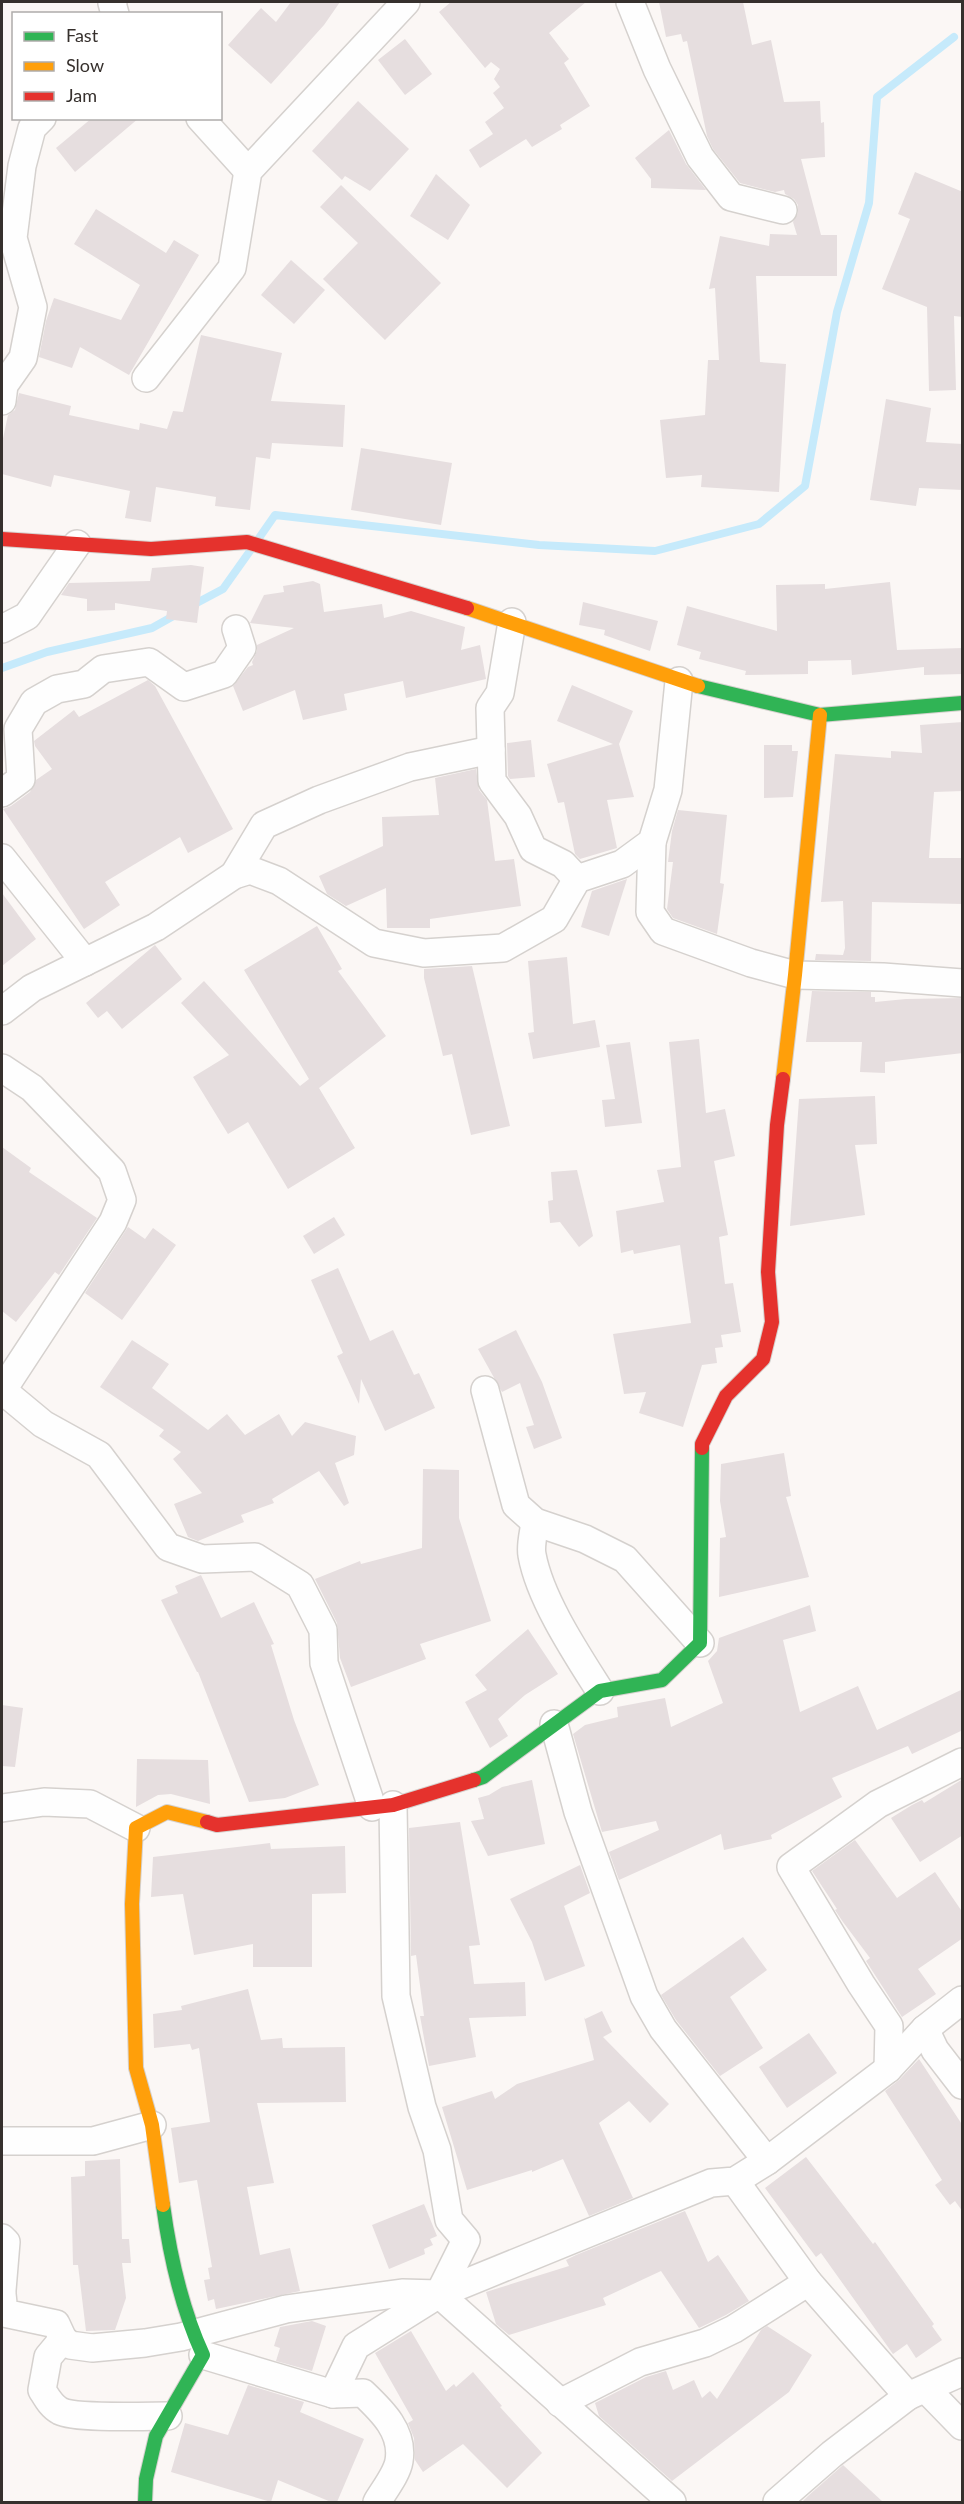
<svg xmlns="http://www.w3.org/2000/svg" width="964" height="2504" viewBox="0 0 964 2504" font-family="Lato,sans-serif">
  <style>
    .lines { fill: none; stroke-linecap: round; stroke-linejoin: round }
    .stream { stroke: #c6eafb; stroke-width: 8 }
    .building { fill: #e6dedf }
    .street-casing { stroke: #d5d1ce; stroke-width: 30 }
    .fast-casing { stroke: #d5d1ce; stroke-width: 16 }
    .slow-casing { stroke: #d5d1ce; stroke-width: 16 }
    .jam-casing { stroke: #d5d1ce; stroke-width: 16 }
    .street { stroke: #fefefe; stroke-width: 27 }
    .fast { stroke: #30b455; stroke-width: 14 }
    .slow { stroke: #ff9f0a; stroke-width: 14 }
    .jam { stroke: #e5322d; stroke-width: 14 }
  </style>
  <rect width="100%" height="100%" fill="#fbf7f5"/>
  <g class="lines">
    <g class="stream">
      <path d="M259,538L275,515L539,545L655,551L759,524L805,486L837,312L869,203L877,97L954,37"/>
      <path d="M191,606L223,589L250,551"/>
      <path d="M2,668L47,652L152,628L177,614"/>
    </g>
  </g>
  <g class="building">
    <path d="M291,2H340L324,25L271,84L228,45L261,8L276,22Z"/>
    <path d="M451,2H586L549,33L569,59L564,63L590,106L560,125L562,129L532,147L526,139L480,168L469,150L493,134L485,122L504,108L493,93L500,87L494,79L500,69L491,62L485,68L439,12Z"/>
    <path d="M659,2H743L752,45L771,40L784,102L820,101L821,123L824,122L825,157L801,159L821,235H837V276H756L760,362L786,364L779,492L701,487L702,475L666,478L660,420L705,415L708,360H719L715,288L709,289L720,236L769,246L770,234L797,235L793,222L798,213V205L794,199L785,194L784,190L775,192L740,183L713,149L707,136L687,41L683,42L681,34L666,37Z"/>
    <path d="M405,39L432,74L405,95L378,60Z"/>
    <path d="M358,101L409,149L370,191L345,176L342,180L312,151Z"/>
    <path d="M92,118H139L75,172L56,148Z"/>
    <path d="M669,130L686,164L706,190L651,188V179L635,158Z"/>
    <path d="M915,172L963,192V317L954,316L956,390L929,391L927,307L882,289L910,219L898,214Z"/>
    <path d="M436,174L470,205L448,240L410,216Z"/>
    <path d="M341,185L441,283L385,340L323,279L358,243L320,207Z"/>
    <path d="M96,209L166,253L174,240L199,255L129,375L80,347L72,368L39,357L46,321L54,298L121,320L140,285L74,244Z"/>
    <path d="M291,260L325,290L294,324L261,295Z"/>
    <path d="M201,335L282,353L271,401L345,405L343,447L272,443L270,459L256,457L250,510L215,506L216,497L156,487L151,522L125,518L130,491L54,475L51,487L2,474V443L8,415L15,410L19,393L71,406L69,415L139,430L140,423L167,429L173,411L183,412Z"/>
    <path d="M886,399L931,408L926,442L963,444V490L919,488L916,506L870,500Z"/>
    <path d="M361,448L452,463L441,525L351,510Z"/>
    <path d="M191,565L204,567L197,623L166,619L167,611L115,603V610L87,611V599L61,595L69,583L150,581L152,568Z"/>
    <path d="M313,581L320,584L324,612L382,604L384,618L411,611L465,627L461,650L480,645L486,679L406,698L403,681L344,694L347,710L303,720L295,690L243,711L233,686L248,667L253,665L252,662L257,651V645L294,628L250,623L264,595L284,592L283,586Z"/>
    <path d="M890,582L897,650L963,648V674L924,675V667L852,675L851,660L808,661V674L745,675L746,671L699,659L701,652L677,645L687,606L777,631L776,585L825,584V589Z"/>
    <path d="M583,602L658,621L650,651L604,635L605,630L579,625Z"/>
    <path d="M148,680L155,686L233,829L188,853L180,837L105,882L120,905L84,929L3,809L11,806L30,792L36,780L52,769L35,746L34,741L74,710L79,717Z"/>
    <path d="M572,685L633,711L619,744L634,797L607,800L617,848L580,859L575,854L564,802L558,803L547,764L613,744L557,721Z"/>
    <path d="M963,722V791L934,792L929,858H963V904L872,902L871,961L815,960L816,954L843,955L845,948L843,901L821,902L835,754L891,758V751L922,753L920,725Z"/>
    <path d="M531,740L535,777L510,779L508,776L507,743Z"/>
    <path d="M764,745H792V751H798L793,797L764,798Z"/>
    <path d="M476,769L479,790L487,800L495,861L514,859L521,906L430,919V928H387L386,888L346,906L327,894L319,876L383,846L382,817L439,815L435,778Z"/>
    <path d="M678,810L727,815L720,883L724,884L717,934L673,918L667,909L673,862H668L672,831Z"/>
    <path d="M627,879L609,936L581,927L592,891Z"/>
    <path d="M2,893L36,939L2,966Z"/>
    <path d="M317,926L342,969L338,971L386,1036L319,1088L355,1148L288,1189L248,1122L228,1134L193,1077L229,1055L181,1003L204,981L300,1086L309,1079L244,970Z"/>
    <path d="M155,945L182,979L122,1029L107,1011L98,1018L86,1003Z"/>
    <path d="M567,957L573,1024L595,1020L600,1047L533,1059L528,1033L534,1032L528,961Z"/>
    <path d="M472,966L510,1126L471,1135L452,1054L443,1056L424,978V969Z"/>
    <path d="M812,991L871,992V997H875V1002L906,999L963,998V1053L885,1062V1073L860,1072L862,1042H806Z"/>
    <path d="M699,1039L706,1113L725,1109L735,1156L714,1161L728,1235L719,1237L725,1284L733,1283L741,1332L721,1335L723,1347L715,1348L717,1363L702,1365L683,1427L639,1413L646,1392L624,1394L613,1334L691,1323L680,1245L634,1254L633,1250L621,1253L616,1211L664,1202L657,1170L681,1167L669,1042Z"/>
    <path d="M630,1042L642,1123L605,1127L602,1100L615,1099L606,1045Z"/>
    <path d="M875,1096L877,1144L855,1145L865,1215L790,1226L799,1099Z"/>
    <path d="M2,1147L31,1168L29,1172L97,1218L59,1275L55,1272L16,1322L2,1311Z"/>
    <path d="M577,1170L593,1236L579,1247L560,1222L550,1223L548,1201L553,1200L551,1172Z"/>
    <path d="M334,1217L345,1235L314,1254L303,1236Z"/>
    <path d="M128,1227L145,1239L153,1228L176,1245L122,1320L85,1293Z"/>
    <path d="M338,1268L370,1341L393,1330L414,1375L419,1373L435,1408L385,1431L361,1379L359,1404L337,1356L343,1353L311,1280Z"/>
    <path d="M516,1330L542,1382L562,1438L534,1449L526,1427L534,1425L520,1383L502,1392L478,1349Z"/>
    <path d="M132,1340L169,1364L152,1388L208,1430L227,1414L245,1435L279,1414L292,1436L305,1422L356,1436L354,1455L335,1463L349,1503L344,1506L319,1471L272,1499L274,1503L241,1515L244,1522L198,1541L188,1537L174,1504L202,1493L173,1459L181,1452L159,1436L164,1430L100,1387Z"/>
    <path d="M784,1453L791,1496L786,1497L809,1577L719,1597L720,1538L726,1537L720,1501L721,1464Z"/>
    <path d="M423,1469L459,1470V1518L491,1621L420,1644L426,1659L351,1687L340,1658L337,1623L315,1579L360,1561L361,1564L422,1548Z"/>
    <path d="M201,1575L221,1618L254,1602L274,1644L271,1645L294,1720L319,1785L285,1798L249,1802L198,1672H197L161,1600L178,1593L175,1586Z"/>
    <path d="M810,1605L816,1631L783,1640L800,1712L858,1686L877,1730L963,1689V1730L912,1754L908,1746L832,1778L842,1797L771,1835L772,1839L724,1850L721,1834L619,1880L609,1852L659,1830L656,1821L602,1832L573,1734L585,1725L618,1717L617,1707L665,1698L671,1727L723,1703L708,1661L717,1651L719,1638Z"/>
    <path d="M528,1629L558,1674L525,1695L498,1719L508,1736L490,1748L465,1702L487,1690L475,1675Z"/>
    <path d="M2,1705L23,1708L15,1767L2,1766Z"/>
    <path d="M137,1759L208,1760L210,1804L171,1794L158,1795L136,1807Z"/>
    <path d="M963,1779V1835L920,1862L891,1818L912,1805L922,1800L924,1803Z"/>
    <path d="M532,1780L545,1844L488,1856L471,1821L484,1819L478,1798L489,1795L502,1787Z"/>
    <path d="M460,1822L480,1945L469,1946L474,1984L525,1982L526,2016L469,2018L476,2057L429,2066L420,2016H424L416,1955L411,1956L409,1828Z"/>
    <path d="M855,1840L897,1898L935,1872L963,1913V1938L918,1969L936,1994L902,2017L866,1961L870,1958L843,1922L835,1910L837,1909L812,1871Z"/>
    <path d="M270,1843L271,1849L345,1846L346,1893L312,1894V1967H253V1944L194,1955L183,1894L151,1897L153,1857Z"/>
    <path d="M580,1865L590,1893L564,1906L585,1966L545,1981L532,1942L510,1899Z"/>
    <path d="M743,1937L767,1970L730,1997L763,2048L720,2076L676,2020L661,1995Z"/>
    <path d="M248,1989L261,2040L282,2038L283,2048L345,2047L346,2102L257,2103L274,2183L247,2187L260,2255L290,2248L300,2291L216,2309L214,2299L208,2301L204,2280L210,2279L208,2268L212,2267L197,2180L179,2183L171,2128L210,2122L199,2048L192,2050L190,2044L154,2048L153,2014L182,2010L181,2006Z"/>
    <path d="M602,2011L612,2032L603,2037L669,2104L650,2123L629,2101L599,2123L633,2198L589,2216L563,2159L532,2172V2170L467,2190L442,2107L492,2091L495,2099L517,2084L594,2060L584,2017L585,2019Z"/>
    <path d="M809,2033L837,2073L787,2108L759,2067Z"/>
    <path d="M919,2059L963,2126V2212L955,2201L950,2205L935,2185L942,2180L885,2091L899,2080Z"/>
    <path d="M806,2157L873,2244L875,2242L934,2324L932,2326L942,2340L916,2358L907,2344L893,2354L821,2253L816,2257L765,2188Z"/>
    <path d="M120,2159L122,2239H129L131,2263H122L126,2298L115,2330L86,2331L78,2265H73L71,2177L85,2176V2161Z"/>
    <path d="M424,2204L437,2236L430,2239L433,2245L424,2249L425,2254L389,2269L372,2225Z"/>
    <path d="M685,2211L708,2262L718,2255L749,2301L726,2315L699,2328L661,2271L603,2298L606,2305L509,2335L496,2324L486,2292L569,2266L566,2260L576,2255Z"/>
    <path d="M312,2321L326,2326L312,2371L276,2361L280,2348L274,2346L280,2327Z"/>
    <path d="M767,2326L812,2355L789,2392L672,2481L599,2416L595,2403L646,2377L666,2371L673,2390L694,2380L702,2398L710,2391L717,2399L761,2330Z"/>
    <path d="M411,2331L446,2391L454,2384L456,2387L473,2372L502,2406L500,2407L542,2453L507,2488L463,2444L423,2472L415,2460L414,2438L408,2423L413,2420L375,2353Z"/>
    <path d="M248,2385L304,2402L300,2412L364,2439L337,2502H331L278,2480L271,2502L171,2472L185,2423L228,2435Z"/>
    <path d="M843,2465L883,2502H802L808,2496Z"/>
  </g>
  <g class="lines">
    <defs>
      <g id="street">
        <path d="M113,2L112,3L115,14"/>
        <path d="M630,2L657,69L700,157L731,197L783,210"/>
        <path d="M200,118L248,171"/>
        <path d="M146,378L232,268L248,171L406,2"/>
        <path d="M2,401L4,385L23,358L33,307L13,238L22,166L32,128L42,118"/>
        <path d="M512,622L500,693L490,708L492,781L518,816L533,849L563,864L577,879"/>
        <path d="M2,629L27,616L77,544"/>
        <path d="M2,793L21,779L18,729L34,702L57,689L84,684L103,669L149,662L184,687L224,674L242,648L236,629"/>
        <path d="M652,842L650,912L663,931L751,963L795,975L883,977L962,983"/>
        <path d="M2,858L85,962"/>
        <path d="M234,875L264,825L319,800L410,767L491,750"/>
        <path d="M2,1011L32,988L156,927L234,875L250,870L279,881L374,943L424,953L503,948L554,919L577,879L622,864L652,842L668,790L679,681"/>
        <path d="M2,1068L32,1088L112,1171L122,1200L113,1222L2,1391"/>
        <path d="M2,1390L43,1424L99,1455L168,1547L202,1559L255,1557L300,1585L323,1630L324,1663L372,1807"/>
        <path d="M485,1390L516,1505L535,1522L585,1539L625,1559L700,1643"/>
        <path d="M535,1522C534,1532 530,1545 532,1555C540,1599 576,1653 600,1691"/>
        <path d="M554,1724L578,1812L644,1996L663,2029L767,2161"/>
        <path d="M393,1805L396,1996L422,2107L437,2150L449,2220L466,2240L439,2294"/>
        <path d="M2,1808L44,1802L90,1804L136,1828"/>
        <path d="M925,2029L935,2050L962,2085"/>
        <path d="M888,2069L889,2026L861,1984L791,1867L878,1804L962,1762"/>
        <path d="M2,2141H93L152,2125"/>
        <path d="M735,2181L808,2282L908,2396"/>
        <path d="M2,2238L6,2242L2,2290"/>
        <path d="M2,2294L4,2313L56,2324L63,2339L70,2345L92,2348L145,2343L181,2337L286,2309L402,2293L439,2294L672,2502"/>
        <path d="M63,2339L48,2357L42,2390C47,2398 51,2406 60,2411C76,2419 146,2416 168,2416"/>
        <path d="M203,2355L333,2394L363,2393C382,2411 404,2432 399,2461C397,2474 384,2490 377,2502"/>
        <path d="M926,2389L962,2426"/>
        <path d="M333,2394L356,2346L439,2294L711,2183L735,2181L767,2161L888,2069L925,2029L962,2000"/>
        <path d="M560,2403L640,2362L705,2343L734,2329L808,2282"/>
        <path d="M777,2502L832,2454L908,2396L962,2372"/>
      </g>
      <g id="fast">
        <path d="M698,686L820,715L962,703"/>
        <path d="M474,1780L483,1777L600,1691L662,1680L700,1643L702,1448"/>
        <path d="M145,2502L146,2479L156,2436L203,2355C181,2307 170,2257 163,2205"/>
      </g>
      <g id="slow">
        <path d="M467,608L698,686"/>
        <path d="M783,1079L795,975L820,715"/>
        <path d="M163,2205L152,2125L136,2068L132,1904L136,1828L167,1812L207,1822"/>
      </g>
      <g id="jam">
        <path d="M2,539L151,549L247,542L467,608"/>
        <path d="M702,1448V1444L726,1396L763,1359L772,1322L768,1272L777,1125L783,1079"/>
        <path d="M207,1822L217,1825L393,1805L474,1780"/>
      </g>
    </defs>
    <use href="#street" class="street-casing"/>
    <use href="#fast" class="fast-casing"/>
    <use href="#slow" class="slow-casing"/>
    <use href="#jam" class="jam-casing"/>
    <use href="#street" class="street"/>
    <use href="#fast" class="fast"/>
    <use href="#slow" class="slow"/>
    <use href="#jam" class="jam"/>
  </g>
  <rect width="964" height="2504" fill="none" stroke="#36302d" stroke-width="6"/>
  <rect x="12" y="12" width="210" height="108" fill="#ffffff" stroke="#afacab" stroke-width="1.5"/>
  <rect x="24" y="32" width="30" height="9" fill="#30b455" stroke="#afacab" stroke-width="1.5"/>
  <text x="66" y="42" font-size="18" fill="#36302d">Fast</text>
  <rect x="24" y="62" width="30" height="9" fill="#ff9f0a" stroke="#afacab" stroke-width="1.5"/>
  <text x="66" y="72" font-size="18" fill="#36302d">Slow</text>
  <rect x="24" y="92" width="30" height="9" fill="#e5322d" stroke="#afacab" stroke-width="1.5"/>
  <text x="66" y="102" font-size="18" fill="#36302d">Jam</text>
</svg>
